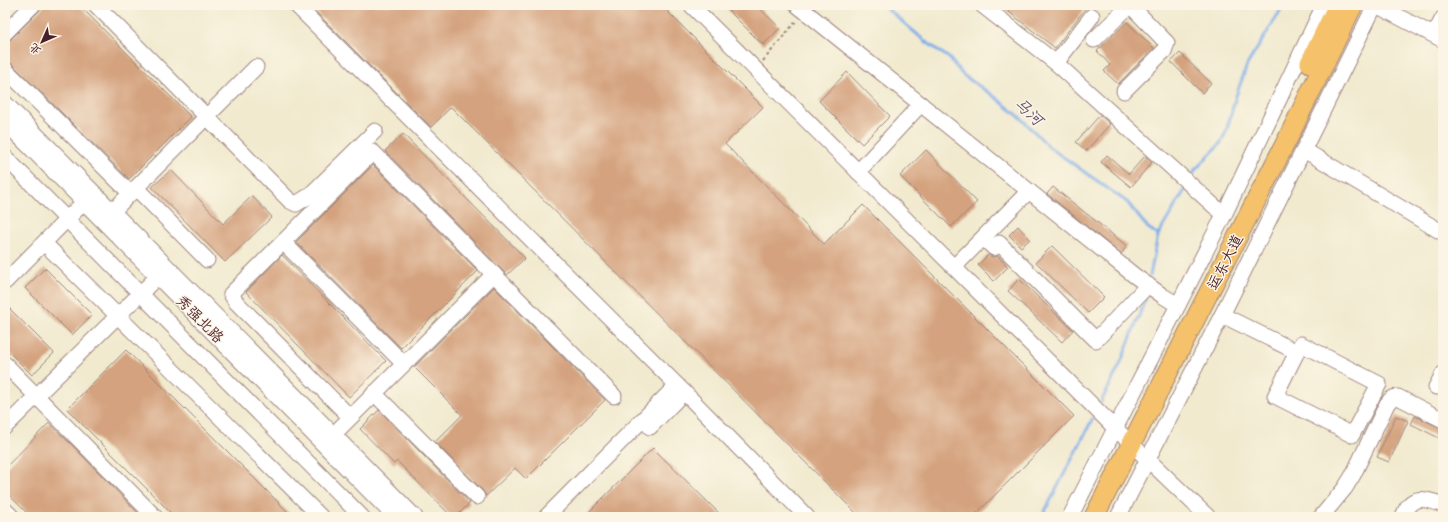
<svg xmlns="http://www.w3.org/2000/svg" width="1448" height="522" viewBox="0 0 1448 522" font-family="Dekko,'LXGW WenKai TC',sans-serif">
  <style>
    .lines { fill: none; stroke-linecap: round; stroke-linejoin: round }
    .stream { stroke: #7faee9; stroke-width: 3 }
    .building { fill: #d4a27e }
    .minor-casing { stroke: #9e847d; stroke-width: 17 }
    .major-casing { stroke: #9e847d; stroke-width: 21 }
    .path { stroke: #9e847d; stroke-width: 2; stroke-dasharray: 3 3; stroke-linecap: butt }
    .minor { stroke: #fff; stroke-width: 15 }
    .major { stroke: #f5c16b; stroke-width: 19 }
    .labels { text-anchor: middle; stroke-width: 3; stroke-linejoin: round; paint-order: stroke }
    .street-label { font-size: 15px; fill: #4a1f2b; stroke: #fcf5e5 }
    .water-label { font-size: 16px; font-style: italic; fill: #5d516e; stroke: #fcf5e5 }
  </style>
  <rect width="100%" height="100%" fill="#fcf5e5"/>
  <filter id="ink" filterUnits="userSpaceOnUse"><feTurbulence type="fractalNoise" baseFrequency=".025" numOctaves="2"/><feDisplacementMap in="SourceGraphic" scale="8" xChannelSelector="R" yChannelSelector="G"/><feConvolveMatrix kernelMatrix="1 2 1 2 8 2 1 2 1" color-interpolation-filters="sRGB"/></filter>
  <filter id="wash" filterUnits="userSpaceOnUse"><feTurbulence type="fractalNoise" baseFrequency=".012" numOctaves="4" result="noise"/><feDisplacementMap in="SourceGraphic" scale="16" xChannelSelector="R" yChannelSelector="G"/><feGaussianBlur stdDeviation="0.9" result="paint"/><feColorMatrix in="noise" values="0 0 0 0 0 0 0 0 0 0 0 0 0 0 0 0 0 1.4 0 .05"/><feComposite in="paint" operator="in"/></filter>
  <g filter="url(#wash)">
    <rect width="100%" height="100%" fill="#f1eacf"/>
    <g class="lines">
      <g class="stream">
        <path d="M883,5L925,41L949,58L963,75L995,97L1021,118L1049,147L1127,202L1147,227L1158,235"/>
        <path d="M1191,179L1195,170L1220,144L1226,132L1236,96L1247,65L1284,5"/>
        <path d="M1150,276L1158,235L1186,188"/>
        <path d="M1101,402L1120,365L1147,295"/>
        <path d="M1042,517L1093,418"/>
      </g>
    </g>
    <g id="blocks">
      <g class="building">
        <path d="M45,5H79L191,117L129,179L5,57V45Z"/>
        <path d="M309,5H661L763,107L725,144L824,244L863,205L1074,416L973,517H860L451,107L431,127Z"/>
        <path d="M723,5H756L780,28L763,45Z"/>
        <path d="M1000,5H1088L1055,48Z"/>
        <path d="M1127,22L1154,48L1118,84L1104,71L1110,65L1097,51Z"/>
        <path d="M1180,53L1211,83L1202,93L1171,62Z"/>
        <path d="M847,72L890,116L862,144L819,101Z"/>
        <path d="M1100,115L1110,124L1086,151L1076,142Z"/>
        <path d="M403,134L525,258L507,275L385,151Z"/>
        <path d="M926,150L977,202L951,227L900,176Z"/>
        <path d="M1107,155L1129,174L1145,156L1152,162L1131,187L1101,162Z"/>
        <path d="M373,165L478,271L401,348L296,242Z"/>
        <path d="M171,170L223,224L252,196L272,217L225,262L152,187Z"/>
        <path d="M1053,187L1127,246L1121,254L1047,194Z"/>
        <path d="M1018,226L1030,239L1021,247L1009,235Z"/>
        <path d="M1052,246L1104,297L1088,313L1036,262Z"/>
        <path d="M282,255L386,361L349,397L246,292Z"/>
        <path d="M988,255L992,257L998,256L1008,267L994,281L978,265Z"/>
        <path d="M45,268L92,315L72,335L25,288Z"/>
        <path d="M1019,279L1073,330L1062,342L1008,291Z"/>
        <path d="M494,287L605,400L526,479L515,468L486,496L483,491L435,442L462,415L414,367Z"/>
        <path d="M5,304L54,353L32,375L5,348Z"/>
        <path d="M126,350L293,517H175L67,409Z"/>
        <path d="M379,410L470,503L456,517H452L397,461L394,464L360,429Z"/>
        <path d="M1396,416L1408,421L1389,462L1377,457Z"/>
        <path d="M1415,416L1443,429V440L1411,424Z"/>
        <path d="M49,423L72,445L142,517H31L5,491V468Z"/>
        <path d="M653,448L723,517H584Z"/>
      </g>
    </g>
  </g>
  <g filter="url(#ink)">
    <use href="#blocks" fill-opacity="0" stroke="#9e847d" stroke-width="1"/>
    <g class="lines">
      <defs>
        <g id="minor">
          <path d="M96,5L290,201L296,204L309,196L375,131"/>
          <path d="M296,5L684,392L807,517"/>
          <path d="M691,5L1119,432L1208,517"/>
          <path d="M797,5L1135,276L1163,296L1178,305"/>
          <path d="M982,5L1056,63L1224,215"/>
          <path d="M1376,5L1443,40"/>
          <path d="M5,33L33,5"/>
          <path d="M1434,35L1443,18"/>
          <path d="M1094,40L1130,5"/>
          <path d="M1056,63L1092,16"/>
          <path d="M5,69L130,193"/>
          <path d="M1124,91L1164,51L1167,43L1130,5"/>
          <path d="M5,103L415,517"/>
          <path d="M5,122L395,517"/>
          <path d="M1304,150L1443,233"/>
          <path d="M5,157L362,517"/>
          <path d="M858,172L921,104"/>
          <path d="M136,188L207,260"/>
          <path d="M106,218L256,67"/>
          <path d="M983,238L994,248L999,243L1096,340L1148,285"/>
          <path d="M283,242L404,364"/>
          <path d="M44,243L321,517"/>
          <path d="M954,267L1029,191"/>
          <path d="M5,282L84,202"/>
          <path d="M1222,315L1297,352L1275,396L1352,435L1379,384L1301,344L1297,352"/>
          <path d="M5,364L155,517"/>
          <path d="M1436,387L1443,374"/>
          <path d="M374,393L477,497"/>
          <path d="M350,417L236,302L231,294L373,152L614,396"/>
          <path d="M5,427L151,283"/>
          <path d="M650,427L684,392"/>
          <path d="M327,441L494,274"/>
          <path d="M5,510L12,517"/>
          <path d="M546,517L677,385"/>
          <path d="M1070,517L1224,215L1324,5"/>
          <path d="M1118,517L1222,315L1375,5"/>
          <path d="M1321,517L1345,488L1353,475L1387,404C1390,400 1392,397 1398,397L1443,420"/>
          <path d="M1403,517C1410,494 1424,498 1443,505"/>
        </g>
        <g id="major">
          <path d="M1310,63L1338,5"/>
          <path d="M1094,517L1287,140L1353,5"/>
        </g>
      </defs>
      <use href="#minor" class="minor-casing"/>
      <use href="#major" class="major-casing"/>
      <path class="path" d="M763,61L797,20"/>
      <use href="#minor" class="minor"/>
      <use href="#major" class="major"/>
    </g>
  </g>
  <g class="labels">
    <g class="street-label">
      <text transform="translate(1225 262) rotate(-63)" y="5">运东大道</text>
      <text transform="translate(200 319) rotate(45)" y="5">秀强北路</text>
    </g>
    <g class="water-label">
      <text transform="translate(1029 111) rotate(43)" y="6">马河</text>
    </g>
  </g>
  <rect width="1448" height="522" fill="none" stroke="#fcf5e5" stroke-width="20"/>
  <g transform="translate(42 42) rotate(225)" stroke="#fcf5e5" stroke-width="3" paint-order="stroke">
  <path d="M0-3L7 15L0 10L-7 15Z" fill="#4a1f2b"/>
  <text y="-6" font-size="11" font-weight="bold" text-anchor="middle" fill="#4a1f2b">北</text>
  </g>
</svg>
